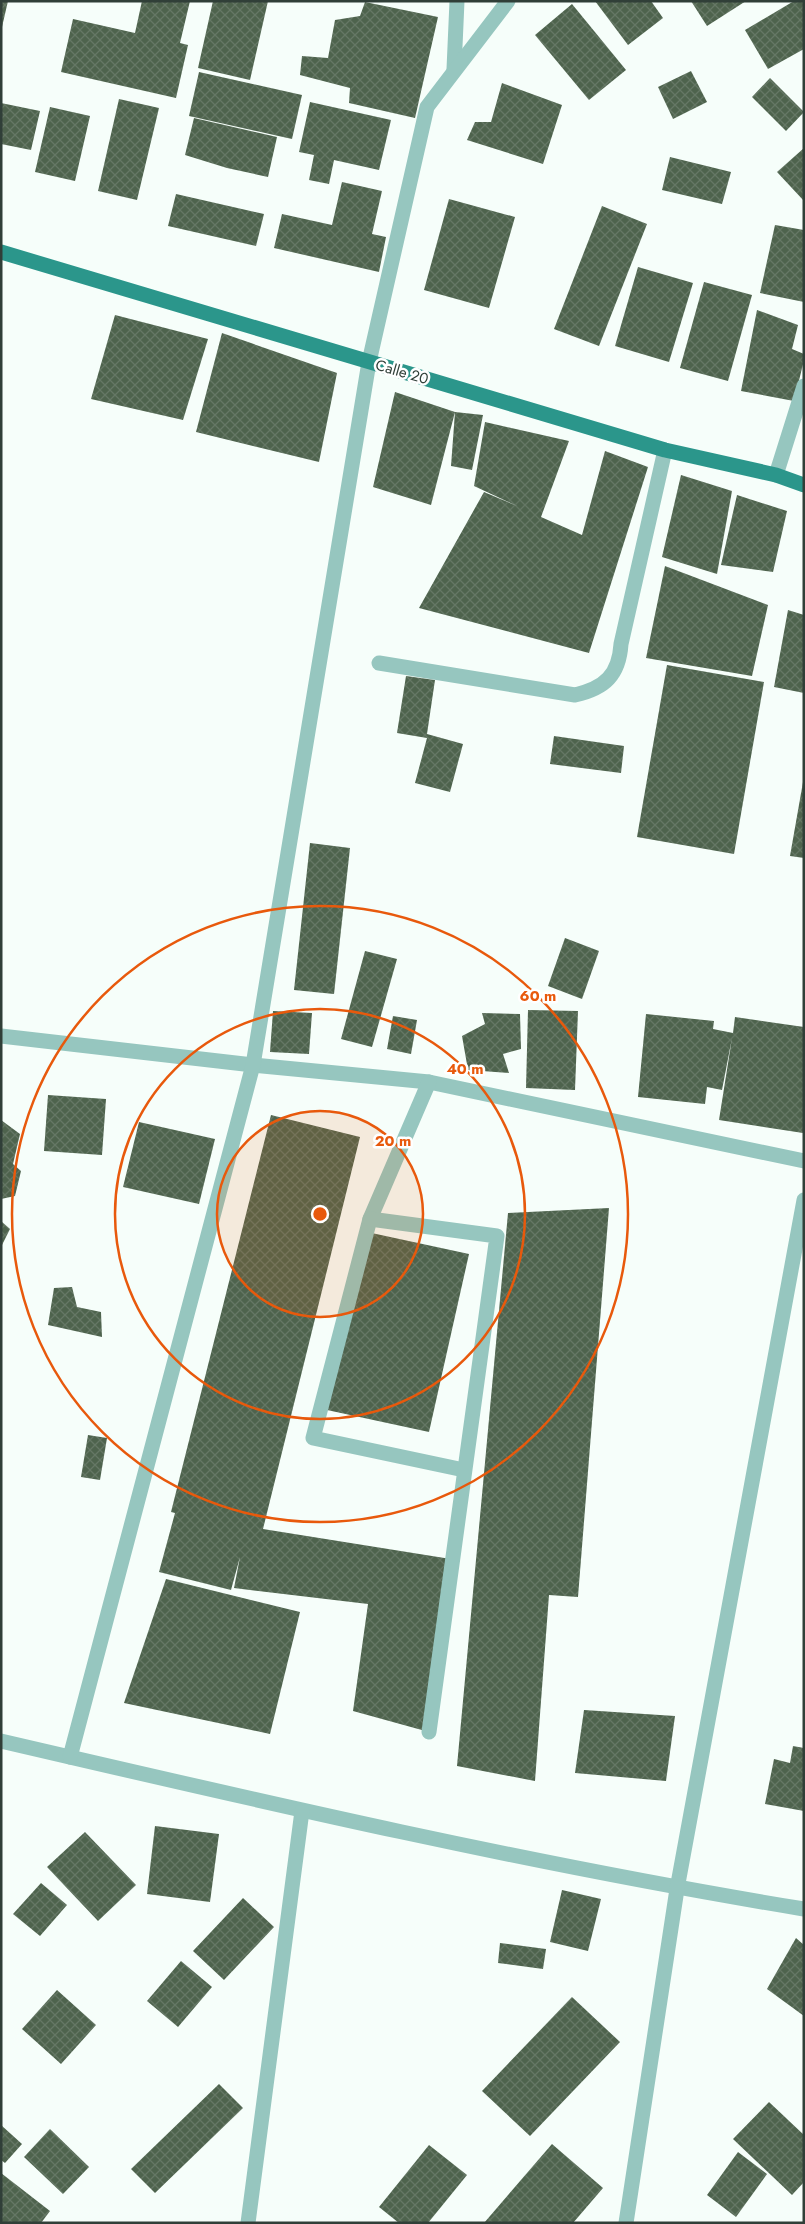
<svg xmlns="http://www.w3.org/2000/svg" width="805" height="2224" viewBox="0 0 805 2224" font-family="Jost,sans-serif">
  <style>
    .building { fill: url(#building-cross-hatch) }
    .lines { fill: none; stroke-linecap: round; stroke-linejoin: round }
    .minor { stroke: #96c6bf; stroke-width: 15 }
    .major { stroke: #2b968b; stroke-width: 15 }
    .ring { fill: none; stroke: #e8590c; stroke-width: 2.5 }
    .labels { text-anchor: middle; stroke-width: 5; stroke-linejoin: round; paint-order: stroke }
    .street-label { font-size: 15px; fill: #303f38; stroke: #fff }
    .centre { fill: #e8590c; stroke: #fff; stroke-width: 2.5 }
    .ring-label { font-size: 15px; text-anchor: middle; font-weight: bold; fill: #e8590c; stroke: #fff; stroke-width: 5; stroke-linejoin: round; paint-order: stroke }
  </style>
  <defs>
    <pattern id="building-cross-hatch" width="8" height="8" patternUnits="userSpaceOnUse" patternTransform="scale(1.25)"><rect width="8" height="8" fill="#4e634d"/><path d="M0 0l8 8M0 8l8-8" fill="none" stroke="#657765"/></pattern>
  </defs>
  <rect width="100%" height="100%" fill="#f6fefa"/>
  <g class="building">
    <path d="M1,1H8L2,27H1Z"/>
    <path d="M142,1H190L180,43L188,45L176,98L61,72L73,19L135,33Z"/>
    <path d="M213,1H268L250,80L198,68Z"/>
    <path d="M595,1H651L663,18L628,45Z"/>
    <path d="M691,1H746L707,26Z"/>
    <path d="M794,1H804V49L768,69L745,30Z"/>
    <path d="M365,2L438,17L415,118L349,103L350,88L300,75L302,56L328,58L335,20L360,16Z"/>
    <path d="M572,4L626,70L589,100L535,35Z"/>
    <path d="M691,71L707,102L673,119L658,87Z"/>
    <path d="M199,72L302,95L292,139L189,116Z"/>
    <path d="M770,78L804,112L786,131L752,97Z"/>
    <path d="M502,83L562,105L543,164L467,140L475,122H491Z"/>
    <path d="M119,99L159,108L137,200L98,191Z"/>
    <path d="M310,102L391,120L379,170L334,160L329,184L309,180L314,155L299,152Z"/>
    <path d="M1,103L40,111L31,150L1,144Z"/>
    <path d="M50,107L90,116L75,181L35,172Z"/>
    <path d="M194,118L277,137L268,177L227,168L185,155Z"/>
    <path d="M804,148V201L777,172Z"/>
    <path d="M670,157L731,172L722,204L662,190Z"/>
    <path d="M342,182L382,191L372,234L386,237L379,272L274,248L282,214L332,225Z"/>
    <path d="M176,194L264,214L256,246L168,226Z"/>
    <path d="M449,199L515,217L489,308L424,290Z"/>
    <path d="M602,206L647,224L599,346L554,329Z"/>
    <path d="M775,225L804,230V302L760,293Z"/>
    <path d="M638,267L693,283L669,362L615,346Z"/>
    <path d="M704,282L752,295L728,381L680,368Z"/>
    <path d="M757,310L798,325L792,349L804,354V360L794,401L741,391Z"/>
    <path d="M115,315L208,339L183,420L91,399Z"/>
    <path d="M222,333L337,373L319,462L196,432Z"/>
    <path d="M395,392L455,412L483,415L472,470L451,466L455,412L431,505L373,487Z"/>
    <path d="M485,422L569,441L541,517L582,535L605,451L648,467L589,653L419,608L484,492L517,506L474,486Z"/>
    <path d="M681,475L732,491L717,574L662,557Z"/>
    <path d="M737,495L787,511L773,572L721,565Z"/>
    <path d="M665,566L768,605L752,676L646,658Z"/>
    <path d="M788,610L804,615V693L774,687Z"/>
    <path d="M667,665L764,682L734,854L637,837Z"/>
    <path d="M406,676L435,680L427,734L463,744L450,792L415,783L427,738L397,733Z"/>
    <path d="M554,736L624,746L621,773L550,764Z"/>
    <path d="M803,782H804V858L790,856Z"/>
    <path d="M310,843L350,848L334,994L294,990Z"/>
    <path d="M565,938L599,951L582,999L548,986Z"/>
    <path d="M365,951L397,959L372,1047L341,1039Z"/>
    <path d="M528,1010L578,1011L575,1090L526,1088Z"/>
    <path d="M273,1011L312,1013L309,1054L270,1052Z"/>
    <path d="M482,1013L520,1014L521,1049L503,1054L509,1073L468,1070L462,1036L485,1024Z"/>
    <path d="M646,1014L714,1021L713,1029L733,1033L735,1017L804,1027L803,1133L719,1120L732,1038L722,1090L707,1087L705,1104L638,1097Z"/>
    <path d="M393,1016L417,1020L411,1054L387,1049Z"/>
    <path d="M48,1095L106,1099L102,1155L44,1151Z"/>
    <path d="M271,1115L360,1137L263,1529L457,1560L429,1732L353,1711L368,1604L234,1588L240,1557L231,1590L159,1572L175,1513L171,1512Z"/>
    <path d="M1,1120L20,1134L13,1164L21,1171L15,1196L1,1199Z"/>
    <path d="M139,1122L215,1139L199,1204L123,1187Z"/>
    <path d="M609,1208L578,1597L549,1595L535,1781L457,1766L508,1213Z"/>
    <path d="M1,1221L10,1229L1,1247Z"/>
    <path d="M367,1232L469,1254L429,1432L327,1410Z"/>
    <path d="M72,1287L77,1307L101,1312L102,1337L48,1325L54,1288Z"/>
    <path d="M88,1435L107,1438L100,1480L81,1477Z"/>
    <path d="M166,1579L300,1612L270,1734L124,1703Z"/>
    <path d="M584,1710L675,1716L666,1781L575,1773Z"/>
    <path d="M793,1746L804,1748V1811L765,1804L774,1759L790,1763Z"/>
    <path d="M155,1826L219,1834L210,1902L147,1894Z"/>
    <path d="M85,1832L136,1885L98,1921L47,1867Z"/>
    <path d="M41,1883L67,1905L40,1936L13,1914Z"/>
    <path d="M562,1890L601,1899L588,1951L550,1942Z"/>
    <path d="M243,1898L274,1927L224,1980L193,1951Z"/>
    <path d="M796,1938L804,1945V2016L767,1989Z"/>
    <path d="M500,1943L546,1949L543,1969L498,1963Z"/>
    <path d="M181,1961L212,1987L178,2027L147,2001Z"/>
    <path d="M57,1990L96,2025L61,2064L22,2029Z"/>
    <path d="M572,1997L620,2042L530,2136L482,2091Z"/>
    <path d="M219,2084L243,2108L155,2193L131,2169Z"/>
    <path d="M769,2102L804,2135V2182L792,2195L733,2139Z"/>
    <path d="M1,2125L22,2144L5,2163L1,2160Z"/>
    <path d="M50,2129L89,2167L63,2194L24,2157Z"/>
    <path d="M552,2144L603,2188L573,2223H484Z"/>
    <path d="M429,2145L467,2175L428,2223H399L379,2207Z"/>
    <path d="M738,2152L767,2174L736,2217L707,2195Z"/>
    <path d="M1,2173L50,2211L41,2223H1Z"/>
  </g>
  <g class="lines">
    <g class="minor">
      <path d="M454,69L457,1"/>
      <path d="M776,475L804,386"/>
      <path d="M379,663L575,695C605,688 619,675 621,644L665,450"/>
      <path d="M1,1036L253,1065L429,1082L804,1161"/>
      <path d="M429,1082L370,1219L313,1438L464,1470"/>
      <path d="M370,1219L497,1236L429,1732"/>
      <path d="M1,1741C267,1803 534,1865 804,1909"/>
      <path d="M70,1757L253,1065L369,362L427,107L508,1"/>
      <path d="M248,2223L302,1811"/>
      <path d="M626,2223L677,1889L804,1200"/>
    </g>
    <path class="major" d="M1,252L665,450L776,475L804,485"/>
  </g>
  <circle cx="320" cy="1214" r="103" fill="#e8590c" fill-opacity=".12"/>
  <g class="ring">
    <circle cx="320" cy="1214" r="103"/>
    <circle cx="320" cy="1214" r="205"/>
    <circle cx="320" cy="1214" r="308"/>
  </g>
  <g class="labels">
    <g class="street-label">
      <text transform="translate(402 372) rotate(16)" y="5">Calle 20</text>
    </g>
  </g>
  <circle cx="320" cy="1214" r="8" class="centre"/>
  <g class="ring-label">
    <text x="538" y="1001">60 m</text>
    <text x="465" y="1074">40 m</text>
    <text x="393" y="1146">20 m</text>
  </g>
  <rect width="805" height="2224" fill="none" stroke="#303f38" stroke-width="5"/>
</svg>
